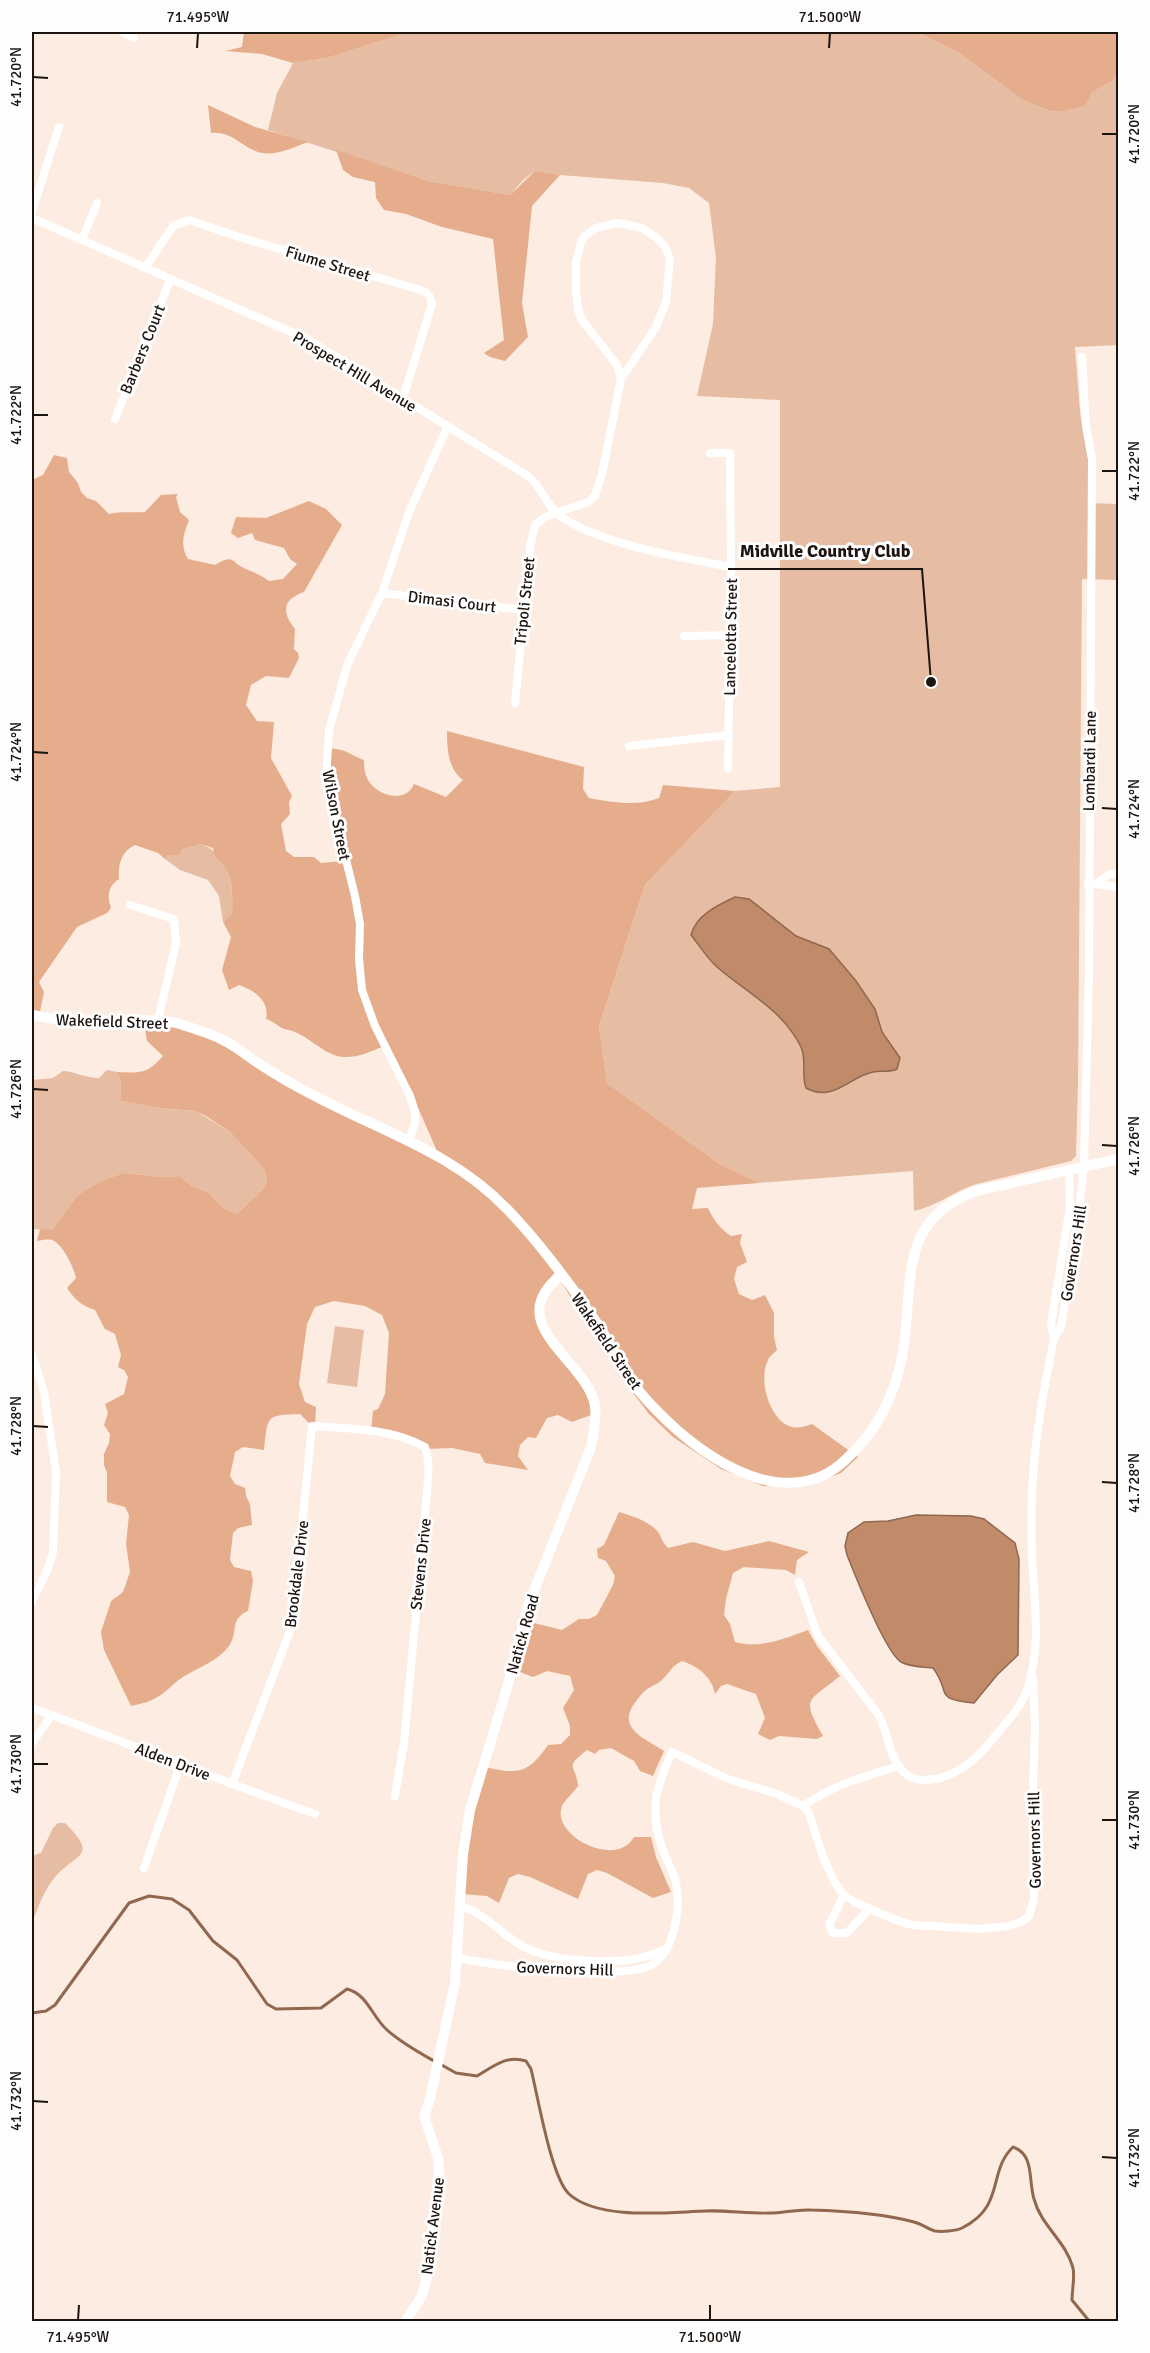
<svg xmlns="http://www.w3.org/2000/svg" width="1150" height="2353" viewBox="0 0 1150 2353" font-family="Signika,sans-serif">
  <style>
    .green { fill: #e6bca3 }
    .forest { fill: #e5ad8b }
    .water { fill: #c18b6a; stroke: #90674f; stroke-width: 1.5 }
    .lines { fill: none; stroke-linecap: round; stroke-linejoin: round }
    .stream { stroke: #90674f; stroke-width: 3 }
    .street { stroke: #fff; stroke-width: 8 }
    .secondary { stroke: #fff; stroke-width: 10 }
    .ticks { fill: none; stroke: #1c1410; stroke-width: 2 }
    .labels { text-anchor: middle; stroke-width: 6; stroke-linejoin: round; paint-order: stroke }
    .street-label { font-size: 16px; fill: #1c1410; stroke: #fdfdfd }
    .leader { fill: none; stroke: #1c1410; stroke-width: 2 }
    .callout-dot { fill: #1c1410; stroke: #fdfdfd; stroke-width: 2 }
    .callout-label { font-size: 18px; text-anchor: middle; font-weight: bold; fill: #1c1410; stroke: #fdfdfd; stroke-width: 6; stroke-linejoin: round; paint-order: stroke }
    .neatline { fill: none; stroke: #1c1410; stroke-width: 2 }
    .ticks-label { font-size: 15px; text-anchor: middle; fill: #1c1410 }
  </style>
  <rect width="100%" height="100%" fill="#fdece1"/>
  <g class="green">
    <path d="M409,32H917L958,52L1024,101L1051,111L1061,112L1086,106C1088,102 1090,96 1092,92C1101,81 1110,87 1118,69V345L1075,347L1080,412L1088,459V503L1118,504V580L1082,579L1078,1082L1076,1156L1071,1161L973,1185C952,1193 936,1206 914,1211L913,1171L759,1183L718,1163L607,1083L599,1026L645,885L735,791L780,787V400L697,396L713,324L716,258L709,203L689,188L663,183L560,175L535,171L523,180L510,195L428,181L268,130L277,93L293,63L327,58Z"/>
    <path d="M201,844C229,854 234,886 232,913L223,922L219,896L208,880L180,870L165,859L168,855H180L183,849Z"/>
    <path d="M107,1070L117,1072L121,1082V1101L159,1108L196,1111L230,1132L265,1170L267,1182L263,1189L237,1214L225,1209L209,1193L192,1186L180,1176L161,1177L124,1173L77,1196L52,1230L32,1229V1080L53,1078L63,1071C77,1072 85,1078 99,1078Z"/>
    <path d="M335,1326L364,1330L357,1387L327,1383Z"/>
    <path d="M58,1823H65C99,1857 77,1853 56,1876C44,1889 38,1908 32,1923V1856L41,1853L53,1828Z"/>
  </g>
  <g class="forest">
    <path d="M244,32H409L327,58L293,63L262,54L225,51L242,47Z"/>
    <path d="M917,32H1118V69L1114,79L1092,92L1086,106L1061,112L1051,111L1024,101L958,52Z"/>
    <path d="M208,105L255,127L308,142C292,148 275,157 258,152C240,146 232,131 211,133Z"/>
    <path d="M336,150L428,181L510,195L535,171L560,175L532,206L522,303L528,337L505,361L490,357L484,353L504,340L493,239L442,227L406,214L384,210L376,198L375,182L353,177L343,170Z"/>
    <path d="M54,455L67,458L69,472L78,483L81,492L87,498L96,501L109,514C122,511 132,513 145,512L161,495L178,494L176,497L180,512L189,520C183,535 180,546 188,559L215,565C236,553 230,563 246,569C255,573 261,575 269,581L283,579L297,564L290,559L284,548L255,540L252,533L238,538L231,533L236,517L266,518L309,501L326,509L342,525L304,592C283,599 281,612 295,629L294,649L298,653L299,658L289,678L266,676L251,685L246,705L257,721L274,722L271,758L292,796L289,802L290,814L281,824L286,851L294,857H314L321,863L343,861L331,802L328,748C349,750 346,753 364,760C364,769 365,776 370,783C381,797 406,803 414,784L446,797L463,780C448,769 447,749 447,731L584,767L583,789L589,798C611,802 637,807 659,798L663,785L735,791L645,885L599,1026L607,1083L718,1163L759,1183L697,1188L692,1209L708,1208C713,1219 720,1229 731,1236L742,1234L740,1243L747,1262L737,1267L734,1279L739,1294L752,1300L765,1295L774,1313V1337L777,1350C774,1353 769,1357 768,1360C758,1379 769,1418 789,1426C797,1429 804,1427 812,1424L858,1457L841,1473L818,1482L796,1486H763L721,1469L673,1437L649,1414L621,1377L555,1272L541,1295L538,1319C554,1342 592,1387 591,1415L572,1422L558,1415L547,1418L536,1438L528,1437L520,1445L518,1456L528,1470L485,1463L480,1454L452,1448L425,1449L416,1444L371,1432L373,1411L378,1409L385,1394L389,1333L382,1315L365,1306L334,1301L315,1307L307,1324L299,1384L305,1402L316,1407L315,1426L313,1427L300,1414C265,1415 268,1416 264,1450L243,1447L235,1452L230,1476L235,1484L245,1488L246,1496L250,1504L252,1525L238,1528L233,1533L230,1560L234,1567L251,1571L253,1581L248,1611C229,1619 239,1632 229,1646C218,1661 199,1667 183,1677C173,1683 165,1694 154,1699C147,1703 138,1704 131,1706L104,1650L101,1632L111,1601L123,1592L130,1572L126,1544L129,1515L125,1507L107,1502V1473L104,1465V1454L109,1443L110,1434L104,1425L108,1413L105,1404L124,1394L128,1377L124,1370L118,1367L121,1355L115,1334L105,1329L95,1310C81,1305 76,1301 67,1288L76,1278C74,1268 63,1244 52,1240C48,1239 42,1240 37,1241L40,1229L52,1230L77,1196L98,1183L124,1173L161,1177L180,1176L192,1186L209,1193L225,1209L237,1214L263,1189L267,1182L265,1170L230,1132L206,1116L196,1111L159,1108L121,1101V1082L117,1072C141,1073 147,1074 163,1056L147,1041L144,1022L196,1031L270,1071L437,1151L408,1085L382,1047C370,1052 358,1057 346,1057C328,1058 312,1039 295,1032C291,1030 286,1030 282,1028C276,1025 273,1021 266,1019C270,1001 254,990 239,985L229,990L222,970L231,937L223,922L232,913C233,893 233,868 215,857L213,848L201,844L183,849L180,855H168L165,859L158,853L135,845C121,852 118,864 119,879C108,886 107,896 111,908L107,913L77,927L39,982L44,992L39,1017L32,1015V480L43,475Z"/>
    <path d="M619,1512C632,1516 649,1521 658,1532C662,1537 661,1541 668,1548L693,1542L725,1551L769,1541L809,1552L797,1560L795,1575L786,1570L744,1567L733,1573L726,1599L724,1615L730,1624L735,1642C761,1649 783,1639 808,1630L817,1646L840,1676C809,1702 800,1696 823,1736L817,1739L779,1736L770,1740L758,1734L765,1718L756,1694L727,1684L721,1686L715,1694C712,1677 698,1666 682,1661C670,1666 668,1677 658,1683C644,1690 644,1691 634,1704C617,1729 646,1739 664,1751L653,1776L640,1771L634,1761L611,1748L599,1750L595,1754L587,1750C563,1769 576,1763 578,1786C574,1792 567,1798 563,1804C547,1834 616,1870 634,1837H651L656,1857L671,1892L653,1898L607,1873L597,1870L588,1874L578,1899L530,1877L518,1874L509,1878L499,1903L487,1896L462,1894L467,1822L484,1767C518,1774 527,1775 548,1745L561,1744L570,1735V1726L563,1708L574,1690L570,1676L547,1671L533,1677L512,1669L526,1621L562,1630L579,1619H589L597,1615L613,1585L615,1576L606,1561L598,1558L597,1549L604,1545Z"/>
  </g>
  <g class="water">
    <path d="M735,897L749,899L796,936L829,949L856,981L875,1009L882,1032L900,1058L897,1069C889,1073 881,1070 873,1072C850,1076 834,1103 806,1088C801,1075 807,1060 801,1047C783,1010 747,993 717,967C707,958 699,945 691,935C696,915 718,905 735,897Z"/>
    <path d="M916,1515L971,1516L984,1519L1015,1543L1019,1559L1018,1655L997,1675L974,1703C932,1699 952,1693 933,1668C923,1667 910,1667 901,1662C885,1652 855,1575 847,1555L845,1546L848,1533L864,1522L888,1521Z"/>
  </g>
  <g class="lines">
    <g class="stream">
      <path d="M32,2013L46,2011L55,2005L129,1903L149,1896L172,1899L189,1910L213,1941L237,1960L267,2004L276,2009L321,2008L347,1989C367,1994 372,2016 386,2029C400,2042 418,2052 434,2061"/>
      <path d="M440,2064L456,2073L477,2076C494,2066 506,2055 526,2061L531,2069C538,2097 551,2177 569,2194C599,2221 669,2212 706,2211C727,2210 749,2214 770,2213C783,2213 797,2209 811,2210C845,2211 881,2213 914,2222C922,2224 928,2229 935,2231C942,2232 956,2231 962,2228C1006,2206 987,2172 1013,2147C1035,2155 1028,2180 1034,2199C1041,2226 1066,2241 1073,2268C1075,2277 1072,2290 1072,2300L1090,2322"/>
    </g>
    <g class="street">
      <path d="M123,32L134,38"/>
      <path d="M32,211L59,127"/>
      <path d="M32,218L307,339L528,476C542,486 546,506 559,515C598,544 683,558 731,567"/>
      <path d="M82,240L97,203"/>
      <path d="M145,268L173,226L189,220L239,237L424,291L430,297L432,304L403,398"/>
      <path d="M115,419L170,280"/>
      <path d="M710,453H730L731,567L728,768"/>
      <path d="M382,593L523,610"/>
      <path d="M684,636L731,635"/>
      <path d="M515,703L530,547L535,525L547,516L588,502L595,496L602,474L621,379L656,327L666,302L670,259L665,247L657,238L642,228L618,223L596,228L585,236L581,242L576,263V291L578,310L582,320L617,365L621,379"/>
      <path d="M629,746L729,735"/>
      <path d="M1088,883L1118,887"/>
      <path d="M1096,883L1110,874H1118"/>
      <path d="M130,905L174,919L176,943L158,1020"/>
      <path d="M409,1141L415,1122V1112L410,1096L375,1026L362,990L359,959L360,924L355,896L329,791L327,764L329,730L348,663L382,593L409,512L448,426"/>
      <path d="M1054,1338L1051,1325L1070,1206L1069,1170"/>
      <path d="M32,1354L44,1392L56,1472L53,1552L47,1571L32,1601"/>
      <path d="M799,1582L818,1636L878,1714C888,1730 887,1751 899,1766"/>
      <path d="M32,1708C126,1742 219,1781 315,1814"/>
      <path d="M32,1743L52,1715"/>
      <path d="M232,1784L292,1626L312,1426C350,1429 391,1428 425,1447C429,1459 429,1469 428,1481L404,1743L395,1796"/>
      <path d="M803,1806C837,1783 861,1778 899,1766C908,1782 927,1782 943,1777C967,1769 981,1754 996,1735C1007,1721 1021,1708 1027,1690C1042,1645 1034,1601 1032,1555C1031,1529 1031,1503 1033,1477C1036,1430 1045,1384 1054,1338L1061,1327L1077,1228L1084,1166L1089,972L1092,459L1086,426L1082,357"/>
      <path d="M144,1868L181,1763"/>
      <path d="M844,1895L829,1925L833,1933H847L869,1909"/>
      <path d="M461,1906C486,1914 500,1933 522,1946C553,1963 631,1968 662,1950"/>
      <path d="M457,1958C493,1965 624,1982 653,1964C675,1950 681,1907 676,1883C673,1870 665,1858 661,1845C649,1808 657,1786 672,1752L728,1779L777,1794L803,1806L809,1813L823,1857L835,1883L844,1895L856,1903L901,1922L913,1925L981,1929L1009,1926L1023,1921L1029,1916L1034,1899L1033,1786L1035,1727L1033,1678"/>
    </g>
    <g class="secondary">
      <path d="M32,1015C60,1021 88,1023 117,1022C137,1021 155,1018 176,1023C192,1028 210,1033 225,1041C237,1047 247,1056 258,1063C276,1075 295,1086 315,1096C383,1132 452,1152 507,1209C540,1243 570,1284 597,1323C610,1341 617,1363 630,1380C669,1430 749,1502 817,1478C834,1472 847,1459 859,1446C884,1420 899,1381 904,1345C913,1279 899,1219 976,1191L1118,1159"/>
      <path d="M405,2322L422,2296L428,2272L439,2171L438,2158L424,2116L430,2099L455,1983L463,1854L470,1810L507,1688L528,1606L591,1447C593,1435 597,1418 595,1405C586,1359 500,1324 561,1275"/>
    </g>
  </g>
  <path class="ticks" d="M197,48L198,33M829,48L830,33M33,77L48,78M1102,134H1117M33,415H48M1102,471H1117M33,752L48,753M1102,808L1117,809M33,1089L48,1090M1102,1145L1117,1146M33,1426L48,1427M1102,1482L1117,1483M33,1764H48M1102,1820H1117M33,2101L48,2102M1102,2157L1117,2158M78,2320L79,2305M710,2320V2305"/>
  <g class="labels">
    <g class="street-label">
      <text transform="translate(328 263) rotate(17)" y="6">Fiume Street</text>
      <text transform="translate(142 349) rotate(-68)" y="6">Barbers Court</text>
      <text transform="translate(355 371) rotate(31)" y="6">Prospect Hill Avenue</text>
      <text transform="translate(452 601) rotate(7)" y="6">Dimasi Court</text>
      <text transform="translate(524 601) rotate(-84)" y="6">Tripoli Street</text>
      <text transform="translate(730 637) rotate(-89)" y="6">Lancelotta Street</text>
      <text transform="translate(1089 761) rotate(-89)" y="6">Lombardi Lane</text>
      <text transform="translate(337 815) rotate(79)" y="6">Wilson Street</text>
      <text transform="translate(112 1021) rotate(2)" y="6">Wakefield Street</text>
      <text transform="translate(1073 1253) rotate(-81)" y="6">Governors Hill</text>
      <text transform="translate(607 1341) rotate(56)" y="6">Wakefield Street</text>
      <text transform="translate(420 1564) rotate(-84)" y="6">Stevens Drive</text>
      <text transform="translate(296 1574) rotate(-83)" y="6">Brookdale Drive</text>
      <text transform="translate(522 1634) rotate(-74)" y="6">Natick Road</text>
      <text transform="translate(173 1761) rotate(21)" y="6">Alden Drive</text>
      <text transform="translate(1034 1840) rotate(-91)" y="6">Governors Hill</text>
      <text transform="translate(565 1968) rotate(2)" y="6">Governors Hill</text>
      <text transform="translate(432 2226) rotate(-83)" y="6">Natick Avenue</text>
    </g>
  </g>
  <path class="leader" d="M931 682L922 569H728"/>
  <circle class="callout-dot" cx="931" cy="682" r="6"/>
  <g class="callout-label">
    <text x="825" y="557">Midville Country Club</text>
  </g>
  <rect width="1150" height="2353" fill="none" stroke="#fdfdfd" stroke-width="66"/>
  <rect x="33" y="33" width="1084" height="2287" class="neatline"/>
  <g class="ticks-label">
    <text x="198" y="22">71.495°W</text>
    <text x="830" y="22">71.500°W</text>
    <text transform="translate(16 77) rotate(-90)" y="5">41.720°N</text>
    <text transform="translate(1134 134) rotate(-90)" y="5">41.720°N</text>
    <text transform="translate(16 415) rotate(-90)" y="5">41.722°N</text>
    <text transform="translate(1134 471) rotate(-90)" y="5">41.722°N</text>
    <text transform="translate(16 752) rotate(-90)" y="5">41.724°N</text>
    <text transform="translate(1134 809) rotate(-90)" y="5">41.724°N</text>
    <text transform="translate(16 1089) rotate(-90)" y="5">41.726°N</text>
    <text transform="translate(1134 1146) rotate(-90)" y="5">41.726°N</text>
    <text transform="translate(16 1426) rotate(-90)" y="5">41.728°N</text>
    <text transform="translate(1134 1483) rotate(-90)" y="5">41.728°N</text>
    <text transform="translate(16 1764) rotate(-90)" y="5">41.730°N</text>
    <text transform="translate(1134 1820) rotate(-90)" y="5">41.730°N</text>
    <text transform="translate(16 2101) rotate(-90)" y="5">41.732°N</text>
    <text transform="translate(1134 2158) rotate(-90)" y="5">41.732°N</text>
    <text x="78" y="2342">71.495°W</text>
    <text x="710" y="2342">71.500°W</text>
  </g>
</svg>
